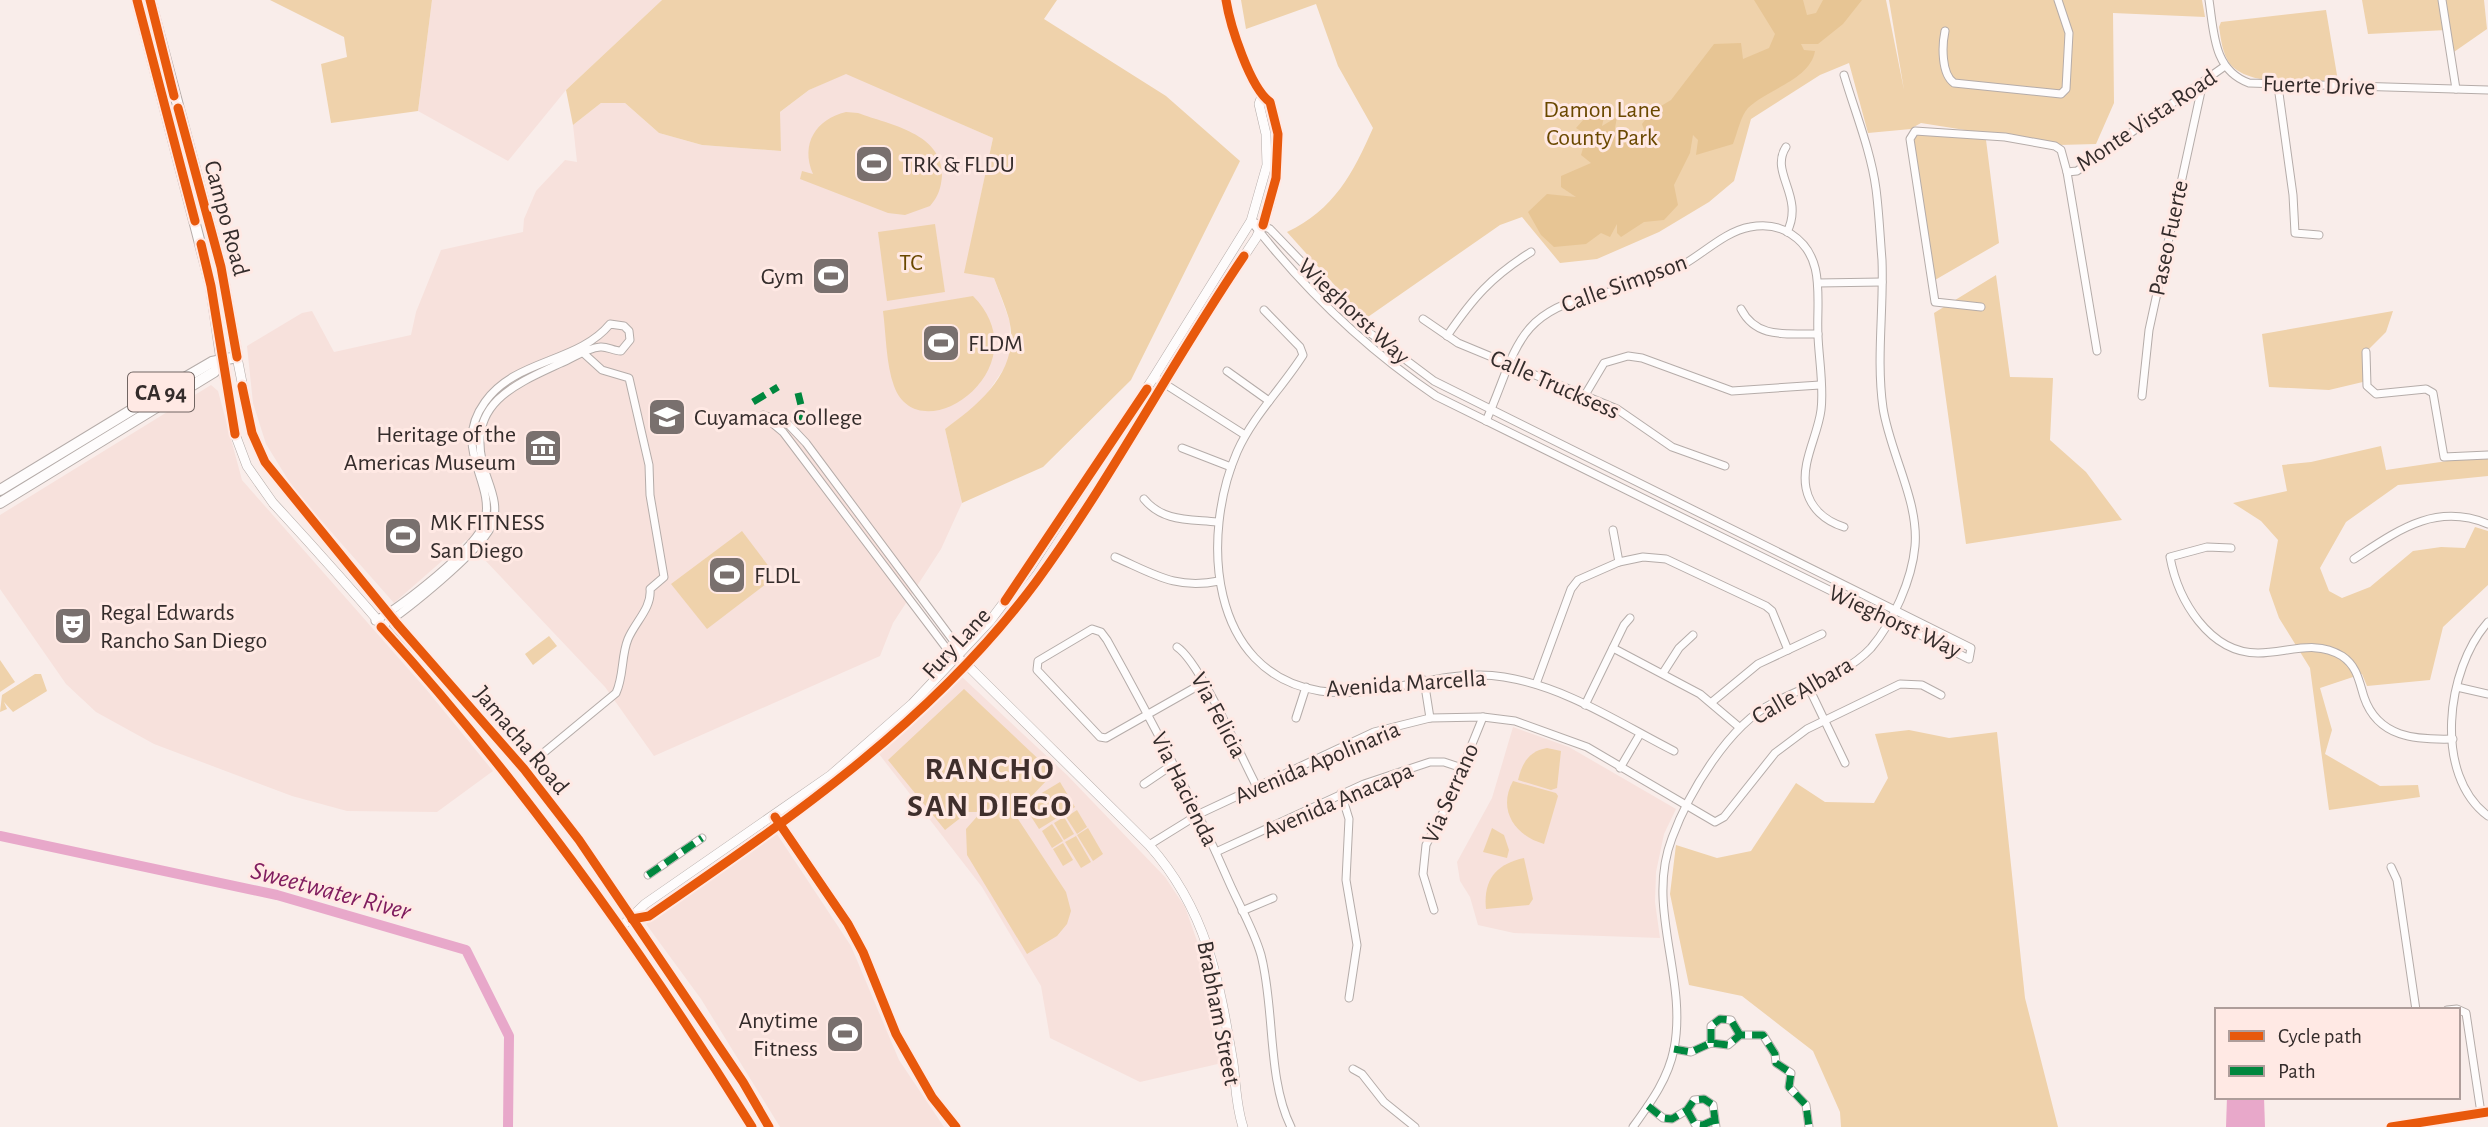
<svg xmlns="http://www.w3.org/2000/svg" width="2488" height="1127" viewBox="0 0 2488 1127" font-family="'Alegreya Sans',sans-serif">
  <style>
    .built { fill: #f7e1dc }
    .green { fill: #efd2ab }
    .forest { fill: #e7c594 }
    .water { fill: #e8a8ca }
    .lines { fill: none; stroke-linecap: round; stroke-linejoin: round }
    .river { stroke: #e8a8ca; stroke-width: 10 }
    .minor-casing { stroke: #b5aca9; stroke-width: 9 }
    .major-casing { stroke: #b5aca9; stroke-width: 10 }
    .highway-casing { stroke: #b5aca9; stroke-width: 12 }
    .minor { stroke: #fefcfc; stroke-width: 7 }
    .major { stroke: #fefcfc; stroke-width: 9 }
    .highway { stroke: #fefcfc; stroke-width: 10 }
    .quiet { stroke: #00873e; stroke-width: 7; stroke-dasharray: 14 7; stroke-linecap: butt }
    .cycleway-casing { stroke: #ffe9e4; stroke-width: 13 }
    .cycleway { stroke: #e8590c; stroke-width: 9 }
    .labels { text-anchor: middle; stroke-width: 6; stroke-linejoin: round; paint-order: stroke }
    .shield { fill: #ffe9e4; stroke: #716562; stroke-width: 2 }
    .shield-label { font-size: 23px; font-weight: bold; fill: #342c2b }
    .street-label { font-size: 24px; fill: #342c2b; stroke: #ffe9e4 }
    .park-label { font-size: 24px; fill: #6a4800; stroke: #ffe9e4 }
    .poi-label { font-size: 24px; fill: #342c2b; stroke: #ffe9e4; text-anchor: start }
    .water-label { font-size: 26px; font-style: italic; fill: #811d5f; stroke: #ffe9e4 }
    .district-label { font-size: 32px; font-weight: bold; letter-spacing: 2px; fill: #3f2f2c; stroke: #ffe9e4 }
  </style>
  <rect width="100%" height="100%" fill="#f9edea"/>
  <g class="built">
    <path d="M432,0H662L566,90L508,161L418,111Z"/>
    <path d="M846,73L993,138L965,272L994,278L1010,322L1009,361L980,404L945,429L962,503L941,549L893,623L880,656L654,756L605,687L466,540L394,603L295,491L266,444L253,403L247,346L302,313L312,311L334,352L411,335L416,312L441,250L523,232L524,219L536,191L565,160L577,162L573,125L601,103H625L659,133L702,145L781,151L779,113L809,90Z"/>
    <path d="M211,385L218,391L242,480L426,689L493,771L437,812L347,811L292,796L154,744L96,712L66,684L0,589V515Z"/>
    <path d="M962,677L1067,775L1165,877L1185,907L1202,955L1215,1007L1222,1063L1140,1082L1050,1038L1041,986L982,887L879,754Z"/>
    <path d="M1513,727L1569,747L1676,809L1664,834L1656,872L1655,902L1660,938L1514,933L1478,925L1470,897L1460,881L1457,862L1492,798Z"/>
    <path d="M777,834L851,946L899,1060L944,1127H780L701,999L646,924Z"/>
  </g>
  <g class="green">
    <path d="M270,0H432L418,111L331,123L321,64L347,57L344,37Z"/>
    <path d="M662,0H1057L1044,19L1166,96L1240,161L1131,380L1043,467L962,503L945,429C981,403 1021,370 1009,319C1005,305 999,292 994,278L964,273L993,138L846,74L809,90L780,112L781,151L702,145L659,133L625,103H601L573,125L566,90Z"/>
    <path d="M1241,0H1886L1904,90L1889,0H2202L2205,17L2113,13L2114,103L2096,144L2059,145L1921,123L1912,128L1986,140L1999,243L1935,280L1911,129L1868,133L1849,63L1820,75L1751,119L1734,181L1709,202L1659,232L1597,259L1560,263L1522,217L1500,225L1365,319L1287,232C1334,210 1353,173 1373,128L1338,66L1316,4L1246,29Z"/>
    <path d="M2362,0H2484L2487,29L2451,54L2447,30L2368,34Z"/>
    <path d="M2326,10L2338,81C2309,81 2250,88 2230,64C2222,53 2221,39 2219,27L2221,22Z"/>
    <path d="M846,112L858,113C890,125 943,133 942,176C941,188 938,197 930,206L905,215L888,213L800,179L802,171L813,174C800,144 816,119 846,112Z"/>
    <path d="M935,224L945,292L887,301L878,232Z"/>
    <path d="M1996,275L2010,377L2053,378L2050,440L2086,472L2122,520L1966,544L1934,313Z"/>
    <path d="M973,296C1044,368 919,455 894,386C886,364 886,334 883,311Z"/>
    <path d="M2393,311L2386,332L2366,352L2367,381L2329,390L2269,387L2262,334Z"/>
    <path d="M2381,446L2386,470L2488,455V476L2398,485L2346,522L2320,568L2329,591L2342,598L2370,587L2413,551L2441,547L2465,548L2475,527L2488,531V585L2443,627L2430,680L2367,686L2362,674L2320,688L2332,730L2325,754L2380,786L2418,785L2420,797L2329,810L2310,668L2279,618L2269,590L2278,540L2261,521L2233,503L2287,491L2282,465L2311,462Z"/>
    <path d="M742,531L770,568V581L707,629L671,584Z"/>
    <path d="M549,636L557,646L533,665L525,654Z"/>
    <path d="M0,660L15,682L0,692Z"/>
    <path d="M35,674H41L47,691L13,712L4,702L7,709L0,712L2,695Z"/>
    <path d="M964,689L1048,768L1049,778L1025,803L1060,782L1075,807L1039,829L1023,804L1014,813L1066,892L1071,911L1067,924L1057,936L1027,954L967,855L966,829L981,812H968L945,830L888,760Z"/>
    <path d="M1909,730L1949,738L1997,732L2025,998L2058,1127H1841L1840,1112L1813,1051L1742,996L1689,985L1670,894L1676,845L1717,858L1751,851L1796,783L1825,802L1874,803L1888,778L1875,734Z"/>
    <path d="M1547,748L1561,751L1557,788L1551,790L1518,780C1522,763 1529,751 1547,748Z"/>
    <path d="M1513,781L1556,793L1558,796L1544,844C1515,836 1497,810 1513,781Z"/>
    <path d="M1077,810L1087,827L1077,834L1066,817Z"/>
    <path d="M1064,817L1074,834L1064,840L1054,823Z"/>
    <path d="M1052,824L1063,841L1052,848L1042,831Z"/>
    <path d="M1088,828L1103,854L1093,861L1077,835Z"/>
    <path d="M1492,828L1504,835L1509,850L1507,858L1483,852Z"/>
    <path d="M1076,836L1091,862L1081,868L1065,842Z"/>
    <path d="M1063,843L1073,860L1063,866L1053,849Z"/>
    <path d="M1524,858L1533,899L1529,905L1486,909C1483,880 1496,864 1524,858Z"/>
  </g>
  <path class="forest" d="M1754,0H1803L1807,15L1816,13L1823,0H1862L1843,24L1818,44H1801L1804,50L1815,51C1810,80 1767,89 1748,108C1741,115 1737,134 1733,144L1696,155L1698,140L1693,135L1690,153L1674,185L1678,205L1664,220L1644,222L1621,237L1617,233V224L1610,237L1601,233L1586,244L1554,247L1541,235L1528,212L1547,194L1576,197L1561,187V176L1591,163L1581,155L1587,135L1576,128L1593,109L1604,117L1602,126L1617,117L1615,128L1621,133L1645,132L1642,124L1651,112L1671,100L1714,44L1741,43L1743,59L1769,48L1775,34Z"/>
  <path class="water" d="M2227,1097H2264L2265,1127H2226Z"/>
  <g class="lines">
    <path class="river" d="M0,836L277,895L466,950L509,1036L508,1127"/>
    <defs>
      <g id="minor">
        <path d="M2209,0C2214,32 2213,70 2249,83L2488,90"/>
        <path d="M2442,0L2456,89"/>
        <path d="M1945,31C1942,45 1941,74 1954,83L2061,94L2066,89L2069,33L2058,0"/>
        <path d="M2278,86L2293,195L2295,233L2319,235"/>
        <path d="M1786,147C1769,173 1805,196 1787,232"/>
        <path d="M2067,172L2097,351"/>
        <path d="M1251,221L1270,229L1370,333L1434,381L1971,648L1969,659L1436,396C1365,348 1303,288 1251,221Z"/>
        <path d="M1818,283L1882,282"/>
        <path d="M1981,307L1935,302L1910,139L1915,131L2005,137L2055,146L2061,150L2067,172L2077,171L2225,66"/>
        <path d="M1741,309C1757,340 1788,333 1818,334"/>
        <path d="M1264,310L1300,347L1303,355C1282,388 1253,416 1237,452C1201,535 1208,673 1320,691C1382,700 1442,667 1504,677C1566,687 1619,723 1674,751"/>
        <path d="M1423,319L1458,343L1617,409L1672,447L1725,466"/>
        <path d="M1447,336C1473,298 1491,277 1531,252"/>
        <path d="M2366,352L2367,386L2376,394L2426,389L2433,393L2444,457L2488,455"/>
        <path d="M1227,371L1269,401"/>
        <path d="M1154,377L1245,435"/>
        <path d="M1585,395L1604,363L1628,356L1642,358L1732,391L1820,385"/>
        <path d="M2142,396L2149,330L2203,82"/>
        <path d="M763,415L789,425L806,443L958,647L959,656"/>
        <path d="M765,417L783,432L950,653L959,657"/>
        <path d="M1486,421C1516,354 1514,312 1596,295C1627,288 1658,278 1686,263C1706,251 1727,231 1750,227C1765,224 1779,226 1791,234C1827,257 1816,300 1818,336C1819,360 1824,387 1821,410C1818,435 1801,462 1806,488C1810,508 1825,521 1844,527"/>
        <path d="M1182,448L1231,467"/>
        <path d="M1144,499C1163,522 1189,519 1217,522"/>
        <path d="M1613,530L1619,562"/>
        <path d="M2231,548L2207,547L2170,557C2178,600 2209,653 2258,653C2287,653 2315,639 2342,656C2357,666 2359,681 2364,697C2378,738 2416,740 2453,739"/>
        <path d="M1115,557C1154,574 1176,590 1219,581"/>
        <path d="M2354,559C2397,531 2435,502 2488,524"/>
        <path d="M375,621C401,606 478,548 485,521C495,480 451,449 485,402C515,359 578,363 610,324L624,326L629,331L630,340L621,351C613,351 607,346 600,347C587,348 573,358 561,363C518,383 469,402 482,460C486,482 502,503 491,527C478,553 407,610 381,627"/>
        <path d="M2488,622C2446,669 2433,775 2488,816"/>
        <path d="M1177,647C1200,662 1241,757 1257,787"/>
        <path d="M1613,648L1700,694L1739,727"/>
        <path d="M1663,673L1679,648L1693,635"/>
        <path d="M1424,680L1430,718"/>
        <path d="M1203,683L1106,738L1100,737L1037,670L1038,661L1092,629L1101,632L1107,640C1151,719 1193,799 1229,882C1239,905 1254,930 1261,955C1275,1008 1267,1079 1291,1127"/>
        <path d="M1536,684L1571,589L1578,580L1619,562L1643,557L1666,559L1766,606L1772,611L1788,650"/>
        <path d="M1808,686L1845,763"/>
        <path d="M2457,687L2488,694"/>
        <path d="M1712,702L1758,664L1822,634"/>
        <path d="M1585,705L1624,625L1630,618"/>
        <path d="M1296,718L1306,687"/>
        <path d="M1620,768L1640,734"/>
        <path d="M524,769L616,693C624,676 621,656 628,639C635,622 652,608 650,589L664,577L650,495L649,465L629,378L602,370L580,350"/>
        <path d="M1144,784L1172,765"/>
        <path d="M1341,793L1349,819L1346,880L1357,945L1349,998"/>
        <path d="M777,821L848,924L863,952L896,1034L932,1097L956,1127"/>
        <path d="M1149,845L1199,814L1374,732L1430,718L1483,717L1515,721L1587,747L1715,822L1724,817L1775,753L1807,729L1900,684L1922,685L1941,695"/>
        <path d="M1216,852L1364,784L1430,762H1444L1462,768"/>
        <path d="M2391,867L2397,880L2416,1010"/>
        <path d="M648,875L702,838"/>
        <path d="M1434,910L1423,874L1426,845L1449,801L1483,717"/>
        <path d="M1242,911L1273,898"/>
        <path d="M2447,1010L2457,1009L2466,1013L2481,1113"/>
        <path d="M1711,1043V1026L1720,1019L1731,1020L1740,1035"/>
        <path d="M1674,1049L1691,1052L1711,1043L1728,1045L1740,1035H1763L1775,1054L1776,1063L1791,1073L1789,1087L1806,1105L1809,1127"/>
        <path d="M1353,1069L1362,1074L1384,1102L1415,1127"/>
        <path d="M1648,1106L1663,1118L1672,1119L1687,1110L1694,1100L1704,1099L1713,1105L1716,1127"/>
        <path d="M1687,1110L1695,1124L1703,1125L1714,1120"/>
        <path d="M1633,1127C1651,1102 1668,1079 1674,1049C1688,977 1645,908 1672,838C1689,792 1729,725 1773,703C1805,686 1846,675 1871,648C1893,622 1912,580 1915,546C1919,501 1890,453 1883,408C1876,358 1884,309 1882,260C1880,236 1879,212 1876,189C1871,151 1855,112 1844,75"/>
      </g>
      <g id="major">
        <path d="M237,357L252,433L265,462L397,624L524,769L579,840L743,1082L769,1127"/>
        <path d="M222,362L235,434L247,466L273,503C454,699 611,900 752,1127"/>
        <path d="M963,661L1149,845C1207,910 1219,980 1233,1063C1236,1085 1236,1106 1243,1127"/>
        <path d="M632,919L649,916C790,818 933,722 1036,581C1115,473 1181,350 1256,238C1279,197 1281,147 1270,102C1250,88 1230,25 1226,0"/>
        <path d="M621,927L645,904L831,775L912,704L990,621L1030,568L1154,377L1251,221L1267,165L1266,134L1259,104L1262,96"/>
        <path d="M2391,1127L2488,1112"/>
      </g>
      <g id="highway">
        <path d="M0,490L176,383L212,362L237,357L221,267L150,0"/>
        <path d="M0,503L214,372L222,362L211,286L137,0"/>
      </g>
    </defs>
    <use href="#minor" class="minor-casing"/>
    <use href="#major" class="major-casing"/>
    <use href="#highway" class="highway-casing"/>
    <use href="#minor" class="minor"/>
    <use href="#major" class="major"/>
    <use href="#highway" class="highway"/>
    <g class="quiet">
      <path d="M753,402L778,387"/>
      <path d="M796,424L802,409L798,393"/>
      <path d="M648,875L702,838"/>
      <path d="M1711,1043V1026L1720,1019L1731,1020L1740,1035"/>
      <path d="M1674,1049L1691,1052L1711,1043L1728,1045L1740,1035H1763L1775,1054L1776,1063L1791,1073L1789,1087L1806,1105L1809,1127"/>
      <path d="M1648,1106L1663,1118L1672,1119L1687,1110L1694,1100L1704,1099L1713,1105L1716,1127"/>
      <path d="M1687,1110L1695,1124L1703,1125L1714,1120"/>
    </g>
    <defs>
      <g id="cycleway">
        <path d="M137,0L195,221"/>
        <path d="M150,0L174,96"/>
        <path d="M1226,0C1230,25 1250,88 1270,102L1278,134L1276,178L1263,225"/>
        <path d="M178,108L221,267L237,357"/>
        <path d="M201,244L211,286L235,434"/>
        <path d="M242,386L252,433L265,462L397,624L524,769L579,840L743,1082L769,1127"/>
        <path d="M1005,601L1147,389"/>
        <path d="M381,627C521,781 642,950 752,1127"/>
        <path d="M775,817L848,924L863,952L896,1034L932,1097L956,1127"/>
        <path d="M632,919L649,916C791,818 932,722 1036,582C1112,478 1172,362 1244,256"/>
        <path d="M2391,1127L2488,1112"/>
      </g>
    </defs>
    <use href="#cycleway" class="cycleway-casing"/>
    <use href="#cycleway" class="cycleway"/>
  </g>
  <defs>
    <symbol id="stadium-square" viewBox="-11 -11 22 22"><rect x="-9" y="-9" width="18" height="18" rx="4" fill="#79706e" stroke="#ffe9e4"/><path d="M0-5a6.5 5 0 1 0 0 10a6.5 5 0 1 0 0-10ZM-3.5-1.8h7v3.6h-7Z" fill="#fff"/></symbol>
    <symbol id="university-square" viewBox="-11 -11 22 22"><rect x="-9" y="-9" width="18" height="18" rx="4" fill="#79706e" stroke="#ffe9e4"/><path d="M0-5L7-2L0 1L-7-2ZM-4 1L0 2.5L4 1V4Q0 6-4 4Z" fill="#fff"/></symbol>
    <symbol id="museum-square" viewBox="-11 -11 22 22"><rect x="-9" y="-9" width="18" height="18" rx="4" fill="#79706e" stroke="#ffe9e4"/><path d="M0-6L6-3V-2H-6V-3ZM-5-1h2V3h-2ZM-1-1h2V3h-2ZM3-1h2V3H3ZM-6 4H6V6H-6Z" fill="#fff"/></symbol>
    <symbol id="theatre-square" viewBox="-11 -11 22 22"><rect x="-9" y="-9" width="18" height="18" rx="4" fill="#79706e" stroke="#ffe9e4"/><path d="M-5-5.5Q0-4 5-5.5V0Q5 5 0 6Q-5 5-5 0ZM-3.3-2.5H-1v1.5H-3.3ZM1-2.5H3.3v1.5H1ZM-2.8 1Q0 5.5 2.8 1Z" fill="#fff"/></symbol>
  </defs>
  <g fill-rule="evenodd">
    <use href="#stadium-square" x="852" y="142" width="44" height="44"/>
    <use href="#stadium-square" x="809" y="254" width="44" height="44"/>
    <use href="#stadium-square" x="919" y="321" width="44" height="44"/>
    <use href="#university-square" x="645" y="395" width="44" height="44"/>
    <use href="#museum-square" x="521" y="426" width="44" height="44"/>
    <use href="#stadium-square" x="381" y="514" width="44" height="44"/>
    <use href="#stadium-square" x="705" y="553" width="44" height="44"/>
    <use href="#theatre-square" x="51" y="604" width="44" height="44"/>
    <use href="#stadium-square" x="823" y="1012" width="44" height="44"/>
  </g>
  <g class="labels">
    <rect class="shield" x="128" y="372.5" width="66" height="39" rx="5"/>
    <g class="shield-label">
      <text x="161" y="400">CA 94</text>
    </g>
    <g class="street-label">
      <text transform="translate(2319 85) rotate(2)" y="8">Fuerte Drive</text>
      <text transform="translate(2146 120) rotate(-34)" y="8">Monte Vista Road</text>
      <text transform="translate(227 218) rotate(75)" y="8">Campo Road</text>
      <text transform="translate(2168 238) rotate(-78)" y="8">Paseo Fuerte</text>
      <text transform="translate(1624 283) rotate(-20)" y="8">Calle Simpson</text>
      <text transform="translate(1354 311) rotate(43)" y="8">Wieghorst Way</text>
      <text transform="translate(1555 384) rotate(24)" y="8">Calle Trucksess</text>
      <text transform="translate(1895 621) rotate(25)" y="8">Wieghorst Way</text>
      <text transform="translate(956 643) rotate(-47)" y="8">Fury Lane</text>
      <text transform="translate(1406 683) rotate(-4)" y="8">Avenida Marcella</text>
      <text transform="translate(1802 690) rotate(-30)" y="8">Calle Albara</text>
      <text transform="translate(1219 715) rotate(62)" y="8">Via Felicia</text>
      <text transform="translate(522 740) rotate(50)" y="8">Jamacha Road</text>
      <text transform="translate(1317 762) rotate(-23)" y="8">Avenida Apolinaria</text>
      <text transform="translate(1185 789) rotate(64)" y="8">Via Hacienda</text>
      <text transform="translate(1450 793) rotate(-66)" y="8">Via Serrano</text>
      <text transform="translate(1338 800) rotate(-23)" y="8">Avenida Anacapa</text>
      <text transform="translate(1219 1013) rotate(79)" y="8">Brabham Street</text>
    </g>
    <g class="park-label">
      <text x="1602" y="117">Damon Lane<tspan x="1602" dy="28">County Park</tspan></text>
      <text x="911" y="270">TC</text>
    </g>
    <g class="poi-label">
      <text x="901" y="172">TRK &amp; FLDU</text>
      <text x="804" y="284" text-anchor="end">Gym</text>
      <text x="968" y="351">FLDM</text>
      <text x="694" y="425">Cuyamaca College</text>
      <text x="516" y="442" text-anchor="end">Heritage of the<tspan x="516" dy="28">Americas Museum</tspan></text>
      <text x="430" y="530">MK FITNESS<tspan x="430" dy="28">San Diego</tspan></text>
      <text x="754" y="583">FLDL</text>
      <text x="100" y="620">Regal Edwards<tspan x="100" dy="28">Rancho San Diego</tspan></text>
      <text x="818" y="1028" text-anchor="end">Anytime<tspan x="818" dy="28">Fitness</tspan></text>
    </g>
    <g class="water-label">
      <text transform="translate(331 890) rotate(15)" y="9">Sweetwater River</text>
    </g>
    <g class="district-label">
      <text x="990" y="779">RANCHO<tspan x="990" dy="37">SAN DIEGO</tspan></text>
    </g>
  </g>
  <rect x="2215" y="1008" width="245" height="91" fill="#ffe9e4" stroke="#ae9d9a" stroke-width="2"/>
  <rect x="2229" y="1031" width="35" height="10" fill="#e8590c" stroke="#ae9d9a" stroke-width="2"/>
  <text x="2278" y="1043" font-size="21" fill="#342c2b">Cycle path</text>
  <rect x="2229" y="1066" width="35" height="10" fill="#00873e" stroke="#ae9d9a" stroke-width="2"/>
  <text x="2278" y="1078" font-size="21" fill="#342c2b">Path</text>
</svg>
